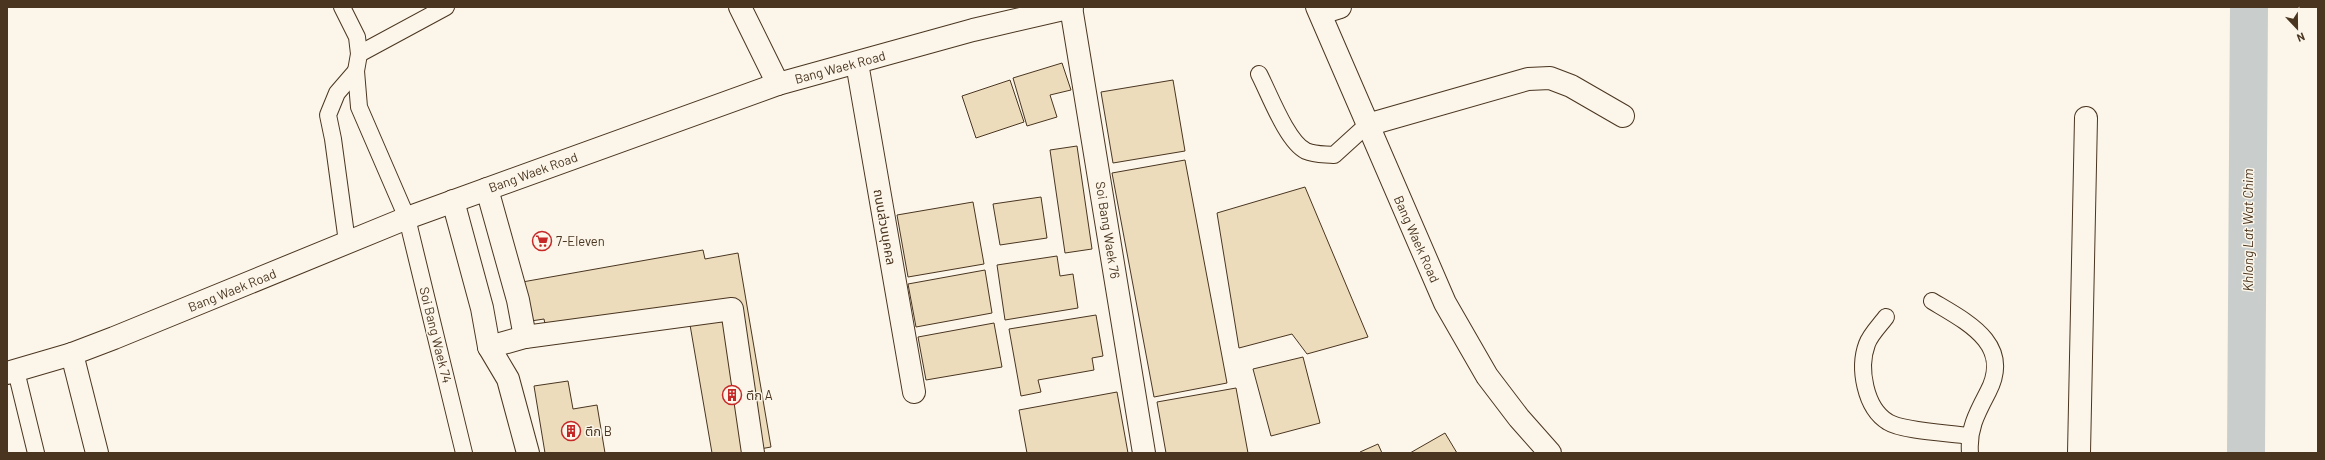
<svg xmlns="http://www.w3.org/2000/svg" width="2325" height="460" viewBox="0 0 2325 460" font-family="Barlow,'Noto Sans Thai',sans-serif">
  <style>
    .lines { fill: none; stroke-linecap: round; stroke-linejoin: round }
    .canal { stroke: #c9cecd; stroke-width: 38 }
    .building { fill: #ecdcbc; stroke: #4a3520 }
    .service-casing { stroke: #4a3520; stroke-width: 18 }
    .minor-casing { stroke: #4a3520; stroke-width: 24 }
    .tertiary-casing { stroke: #4a3520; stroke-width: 24 }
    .secondary-casing { stroke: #4a3520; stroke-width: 24 }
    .service { stroke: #fbf6e9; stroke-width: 16 }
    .minor { stroke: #fbf6e9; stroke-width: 22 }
    .tertiary { stroke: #fbf6e9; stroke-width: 22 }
    .secondary { stroke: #fbf6e9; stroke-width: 22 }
    .labels { text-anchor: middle; stroke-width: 3; stroke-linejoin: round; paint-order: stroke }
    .street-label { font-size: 13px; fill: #4a3520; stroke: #fbf6e9 }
    .poi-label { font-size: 13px; fill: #4a3520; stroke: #fbf6e9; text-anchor: start }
    .water-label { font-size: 14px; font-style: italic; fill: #4a3520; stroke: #fbf6e9 }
  </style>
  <rect width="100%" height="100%" fill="#fbf6e9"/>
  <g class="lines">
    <path class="canal" d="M2246,453L2249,7"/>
  </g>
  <g class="building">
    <path d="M1062,63L1071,90L1050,95L1057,117L1027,126L1013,78Z"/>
    <path d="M1010,80L1024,122L976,138L962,96Z"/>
    <path d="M1173,80L1185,151L1113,163L1101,92Z"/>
    <path d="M1077,146L1092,249L1065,253L1050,150Z"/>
    <path d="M1185,160L1227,383L1154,397L1112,173Z"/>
    <path d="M1305,187L1368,337L1307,354L1292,334L1239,348L1217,213Z"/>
    <path d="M1041,197L1047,238L1000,245L993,204Z"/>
    <path d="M973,202L984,264L908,277L897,215Z"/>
    <path d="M703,250L705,259L738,253L771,447L749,451V453H712L689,319L549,343L544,319L518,323L511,284Z"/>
    <path d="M1057,256L1060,276L1073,274L1078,308L1005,320L997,265Z"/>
    <path d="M985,270L992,313L916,327L908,284Z"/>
    <path d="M1096,315L1103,356L1092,358L1094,370L1038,380L1041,392L1021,396L1009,329Z"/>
    <path d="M994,323L1002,367L926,380L918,337Z"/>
    <path d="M1303,357L1320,423L1271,436L1253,369Z"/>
    <path d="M568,381L573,409L597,405L605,453H545L534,386Z"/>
    <path d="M1236,388L1248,453H1166L1157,402Z"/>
    <path d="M1117,392L1128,453H1027L1019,410Z"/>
    <path d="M1445,433L1457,453H1410Z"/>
    <path d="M1378,444L1382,453H1361L1360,452Z"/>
  </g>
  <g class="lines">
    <defs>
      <g id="service">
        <path d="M342,7L357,37L359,54L356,71L359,107L407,218L464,453"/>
        <path d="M359,54L446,7"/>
        <path d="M1259,74C1269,93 1287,142 1306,151C1315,155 1324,154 1334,155L1367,125"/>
        <path d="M347,242L333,139L328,115L337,93L356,71"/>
        <path d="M1932,301C1967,322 2013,344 1988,392C1977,413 1968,429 1970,453"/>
        <path d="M1886,317C1880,325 1870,335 1867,344C1858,368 1865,408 1888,422C1902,431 1950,433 1969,436"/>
        <path d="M16,371L36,453"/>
      </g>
      <g id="minor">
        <path d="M1071,7L1144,453"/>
        <path d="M1321,13L1340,7"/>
        <path d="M857,63L914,392"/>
        <path d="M1367,125L1528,79L1550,78L1571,86L1623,116"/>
        <path d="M487,189L518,300L525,337"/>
        <path d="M453,201L482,308L489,347L508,379L528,453"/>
        <path d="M489,347L525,337L732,309L753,453"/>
        <path d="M72,354L97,453"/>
        <path d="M2079,453L2086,118"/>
      </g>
      <path id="tertiary" d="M740,7L778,84"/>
      <g id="secondary">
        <path d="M1317,7L1445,303L1487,376L1519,418L1550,453"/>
        <path d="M7,373L72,354L114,338L407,218L778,84L973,30L1072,7"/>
      </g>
    </defs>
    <use href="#service" class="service-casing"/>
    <use href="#minor" class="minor-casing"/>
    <use href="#tertiary" class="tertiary-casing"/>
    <use href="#secondary" class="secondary-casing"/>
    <use href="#service" class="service"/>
    <use href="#minor" class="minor"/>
    <use href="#tertiary" class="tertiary"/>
    <use href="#secondary" class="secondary"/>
  </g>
  <defs>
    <symbol id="supermarket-ring" viewBox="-11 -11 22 22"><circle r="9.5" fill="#fbf6e9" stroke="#c62828" stroke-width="1.5"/><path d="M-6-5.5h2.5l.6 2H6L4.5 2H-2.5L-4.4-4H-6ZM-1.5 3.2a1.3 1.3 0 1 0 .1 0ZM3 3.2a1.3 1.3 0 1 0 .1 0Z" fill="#c62828"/></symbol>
    <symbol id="building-ring" viewBox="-11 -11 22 22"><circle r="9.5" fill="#fbf6e9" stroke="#c62828" stroke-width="1.5"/><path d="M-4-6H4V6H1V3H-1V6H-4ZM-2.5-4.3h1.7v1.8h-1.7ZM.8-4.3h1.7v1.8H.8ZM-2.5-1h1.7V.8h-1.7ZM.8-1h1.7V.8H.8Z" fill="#c62828"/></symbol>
  </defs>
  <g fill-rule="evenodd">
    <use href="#supermarket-ring" x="531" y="230" width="22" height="22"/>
    <use href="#building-ring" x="721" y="384" width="22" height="22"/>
    <use href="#building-ring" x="560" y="420" width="22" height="22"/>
  </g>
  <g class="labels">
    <g class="street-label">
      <text transform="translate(840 67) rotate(-15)" y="5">Bang Waek Road</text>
      <text transform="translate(533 172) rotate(-20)" y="5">Bang Waek Road</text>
      <text transform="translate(885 227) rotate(80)" y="5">ถนนส่วนบุคคล</text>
      <text transform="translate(1108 230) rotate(81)" y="5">Soi Bang Waek 76</text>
      <text transform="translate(1417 239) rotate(66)" y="5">Bang Waek Road</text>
      <text transform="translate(232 290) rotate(-22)" y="5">Bang Waek Road</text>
      <text transform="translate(436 335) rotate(76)" y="5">Soi Bang Waek 74</text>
    </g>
    <g class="poi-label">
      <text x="556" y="246">7-Eleven</text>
      <text x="746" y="400">ตึก A</text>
      <text x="585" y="436">ตึก B</text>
    </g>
    <g class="water-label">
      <text transform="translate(2248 230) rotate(-90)" y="5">Khlong Lat Wat Chim</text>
    </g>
  </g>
  <rect width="2325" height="460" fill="none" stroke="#4a3520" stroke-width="16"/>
  <g transform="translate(2297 28) rotate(158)" stroke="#fbf6e9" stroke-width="3" paint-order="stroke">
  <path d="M0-3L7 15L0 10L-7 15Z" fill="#4a3520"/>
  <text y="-6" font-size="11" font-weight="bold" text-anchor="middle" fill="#4a3520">N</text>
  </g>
</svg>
